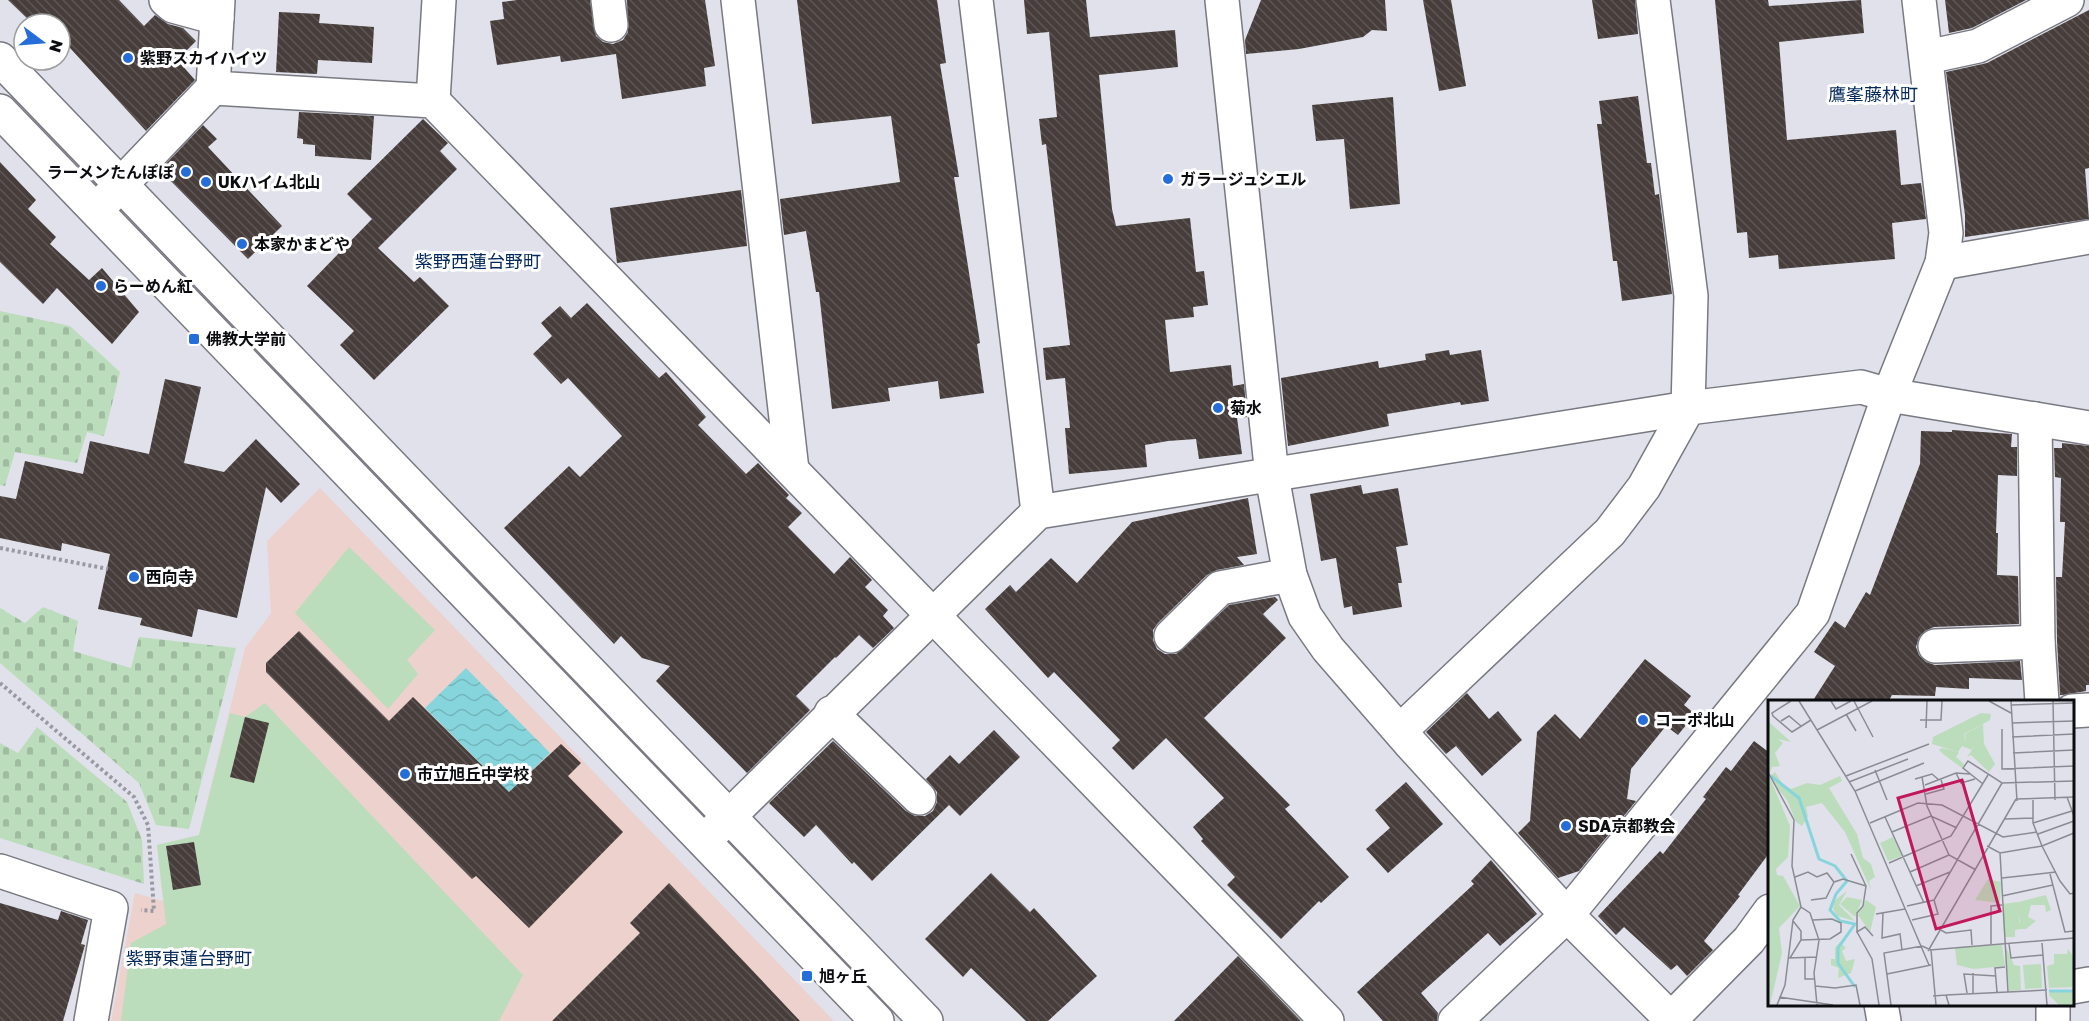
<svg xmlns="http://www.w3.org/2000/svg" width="2089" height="1021" viewBox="0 0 2089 1021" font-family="'Golos Text','Noto Sans JP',sans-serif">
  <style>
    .education { fill: #ecd1cd }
    .green { fill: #bcddbb }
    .cemetery { fill: url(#cemetery-stones) }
    .water { fill: url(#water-waves) }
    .building { fill: url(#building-back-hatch) }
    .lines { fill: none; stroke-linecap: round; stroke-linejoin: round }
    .minor-casing { stroke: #787981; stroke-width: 36 }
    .path { stroke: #9899a1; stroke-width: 4; stroke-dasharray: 3 3; stroke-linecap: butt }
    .minor { stroke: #fff; stroke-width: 33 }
    .poi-dot { fill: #256eda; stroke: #fff; stroke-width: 2 }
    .labels { text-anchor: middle; stroke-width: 6; stroke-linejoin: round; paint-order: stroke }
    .poi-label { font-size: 16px; font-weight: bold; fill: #0b0c0f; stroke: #fff; text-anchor: start }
    .neighbourhood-label { font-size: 18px; fill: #05295c; stroke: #fff }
    .inset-river { fill: none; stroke: #87d5dc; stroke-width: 3 }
    .inset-road { fill: none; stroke: #8b8c93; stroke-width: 1.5 }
    .view { fill: #c2185b; fill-opacity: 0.15; stroke: #c2185b; stroke-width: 3 }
    .inset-edge { fill: none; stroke: #0b0c0f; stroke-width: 3 }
  </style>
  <defs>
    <pattern id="cemetery-stones" width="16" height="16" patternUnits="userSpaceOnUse" patternTransform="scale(1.5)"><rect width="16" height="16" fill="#bcddbb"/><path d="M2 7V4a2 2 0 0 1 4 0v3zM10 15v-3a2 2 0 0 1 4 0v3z" fill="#a0bca0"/></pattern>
    <pattern id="water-waves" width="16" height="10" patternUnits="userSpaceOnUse" patternTransform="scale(1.5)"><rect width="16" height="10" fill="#87d5dc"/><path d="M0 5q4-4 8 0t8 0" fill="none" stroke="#73b6bc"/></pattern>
    <pattern id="building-back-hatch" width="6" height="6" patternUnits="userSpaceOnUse" patternTransform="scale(1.5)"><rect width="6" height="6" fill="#473e3c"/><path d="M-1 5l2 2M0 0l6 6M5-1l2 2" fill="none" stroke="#5d5655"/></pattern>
  </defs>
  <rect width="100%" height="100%" fill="#e0e1eb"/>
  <path class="education" d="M320,488L834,1021H111L135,893L163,901L157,845L199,835L245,648L271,613L267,541Z"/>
  <g class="green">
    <path d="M349,547L435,630L407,660L418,674L388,709L295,613Z"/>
    <path d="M265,703L523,975L499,1021H121L131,943L166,924L157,845L199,835L230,713L245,717Z"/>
  </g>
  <g class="cemetery">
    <path d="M0,311L70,326L120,372L104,436L87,432L77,463L15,452L5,486L0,485Z"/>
    <path d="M43,607L78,621L73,651L131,668L139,637L236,648L189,829L156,825L139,783L0,663V608L25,623Z"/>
    <path d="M37,727L127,802L142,840L144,884L0,838V743L18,753Z"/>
  </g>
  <path class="water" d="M466,668L550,753L509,792L425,708Z"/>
  <g class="building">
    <path d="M8,0H119L144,26L155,15L168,24L183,28L196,41L185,52L189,56L181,64L195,80L146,131L60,37V24H33Z"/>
    <path d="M517,0H590L596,36L603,42L613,44L623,40L628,32L627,0H705L715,66L704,68L706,86L622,99L616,54L561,62L560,56L497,65L490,21L504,19L502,2Z"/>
    <path d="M797,0H937L946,63L940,64L959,177H954L980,343L977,344L984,393L940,399L938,381L888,388L890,401L832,409L819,292H816L806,231L784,235L780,199L900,182L891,116L812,124Z"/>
    <path d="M1024,0H1086L1090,37L1175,30L1178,67L1099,75L1112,209L1116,226L1190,218L1196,272L1204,271L1208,305L1193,307L1194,317L1165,320L1170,372L1231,365L1233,386L1244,384L1247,417L1237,418L1242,454L1199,459L1196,439L1168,441L1145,445L1147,467L1069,474L1065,428H1070L1065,378L1046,380L1043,348L1070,345L1046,144L1042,145L1039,119L1057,117L1049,32L1027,34Z"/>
    <path d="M1261,0H1385L1387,31L1372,30L1363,37L1299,49L1246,54L1245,40Z"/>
    <path d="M1423,0H1451L1466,86L1439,91Z"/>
    <path d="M1592,0H1635L1638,34L1598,39Z"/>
    <path d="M1715,0H1768L1769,6L1861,0L1864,33L1779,42L1787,140L1896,130L1901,185L1921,183L1926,219L1892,223L1895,259L1779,269L1778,255L1749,258L1747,232L1737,233Z"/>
    <path d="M1945,0H2026L1972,28L1949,33Z"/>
    <path d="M2089,10V168L2085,169L2089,219L1965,237V215L1946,72L1987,63Z"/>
    <path d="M279,12L320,14L319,23L374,27L372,63L318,60L317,74L276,72Z"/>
    <path d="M1638,96L1647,163H1651L1655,195L1659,194L1672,294L1622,301L1617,261H1613L1597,124H1602L1599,101Z"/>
    <path d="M1393,97L1400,204L1350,209L1344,139L1316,141L1312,105Z"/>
    <path d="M299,112L374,116L371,160L315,156V145L303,144V139L297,138Z"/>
    <path d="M423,119L448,143L440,151L457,169L378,248L414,282L420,277L449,306L374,380L340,345L354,331L307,286L372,219L347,194Z"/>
    <path d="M203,125L217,139L208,147L282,226L248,259L160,170Z"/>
    <path d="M0,162L36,200L28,209L56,237L50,244L89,280L102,268L139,312L112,344L57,288L43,304L0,262Z"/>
    <path d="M741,190L747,246L617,263L610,208Z"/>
    <path d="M587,303L659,378L666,372L706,417L698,425L746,474L758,463L789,495L786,498L802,513L788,527L834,574L850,557L872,580L865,587L888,610L883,616L894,628L873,648L859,635L836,658L835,657L796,696L810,710L747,773L656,681L670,666L642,658L621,636L614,644L504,528L569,466L580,477L622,436L568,378L561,384L533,354L552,336L541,323L560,306L571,318Z"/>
    <path d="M1449,350L1450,355L1481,350L1489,401L1461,405L1460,402L1387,414L1389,426L1288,446L1281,378L1378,361L1379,368L1426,360L1425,354Z"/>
    <path d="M165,379L201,387L184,463L224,472L256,439L300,484L281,503L266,487L237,618L198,609L192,637L140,625L142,618L98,609L110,554L62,543L61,551L0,538V496L16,499L25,461L83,474L90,441L149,454Z"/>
    <path d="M1952,430L2012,434L2011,447H2017V476L1998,475L1996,533H1998L1997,575L2018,576L2019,624L1934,627L1925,631L1919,637L1916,647L1919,655L1926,662L1935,665L2020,661L2022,680L1969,678V689L1936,687L1935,696L1892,695L1888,702H1812L1835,666L1814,652L1835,621L1845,628L1866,592L1870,595L1920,464L1921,431L1952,432Z"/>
    <path d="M2062,443L2089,446V685H2086V691L2063,695H2060L2057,641L2056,577H2062L2065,522H2060L2061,478L2055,477L2054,448H2062Z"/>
    <path d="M1361,485L1363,494L1398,488L1408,545L1396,547L1402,583H1398L1402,607L1353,615L1352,606L1344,608L1336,558L1321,561L1310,494Z"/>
    <path d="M1248,498L1257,554L1237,557L1244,565L1217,570L1207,575L1158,623L1153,630V640L1157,649L1165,654H1176L1229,605L1275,597L1278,600L1263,614L1286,638L1204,718L1290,805L1285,809L1349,877L1321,903L1319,901L1281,939L1227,885L1235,877L1201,841L1203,839L1193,827L1224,798L1166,738L1133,770L1112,748L1120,740L1054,672L1048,678L985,609L1010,585L1016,592L1051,558L1077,583L1132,522Z"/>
    <path d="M299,631L389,721L413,697L509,792L561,744L581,763L568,776L623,832L529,928L476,876L472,879L266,672V663Z"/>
    <path d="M1645,659L1691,696L1684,705L1695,714L1678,735L1666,726L1631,769L1627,799L1636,801L1579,871L1558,878L1518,833L1530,821L1537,732L1555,714L1580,739Z"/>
    <path d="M1467,693L1489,719L1498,711L1522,740L1482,776L1456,746L1446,754L1426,732Z"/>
    <path d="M245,717L269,723L254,783L230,777Z"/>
    <path d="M994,730L1020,757L960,816L949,805L872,881L854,862L852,864L816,825L804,837L769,803L833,741L906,811L915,816H925L933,811L937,802V792L926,779L950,755L959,764Z"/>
    <path d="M1754,741L1770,753V852L1738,895L1740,896L1704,941L1713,950L1687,976L1677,965L1671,970L1624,927L1616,935L1598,916L1660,851L1663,854L1706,799L1703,797L1726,767L1731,771Z"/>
    <path d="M1406,782L1443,824L1388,873L1366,849L1390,828L1375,810Z"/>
    <path d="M194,842L201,885L173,890L166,846Z"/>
    <path d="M1491,860L1537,914L1500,946L1488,933L1421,993L1438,1013L1437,1021H1383L1357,992L1474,884L1471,881Z"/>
    <path d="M991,873L1030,912L1034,908L1097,976L1048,1021H1026L971,968L963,977L925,939Z"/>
    <path d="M669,883L750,968L800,1021H552L640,933L630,923Z"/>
    <path d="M0,903L58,920L61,911L88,920L81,944L85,945L63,1021H0Z"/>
    <path d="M1238,956L1301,1021H1174Z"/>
  </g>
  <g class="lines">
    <defs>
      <g id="minor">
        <path d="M166,0L173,6L217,18"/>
        <path d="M218,0L213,88L433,101L1327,1021"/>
        <path d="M608,0L611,25"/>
        <path d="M738,0L792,470"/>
        <path d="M976,0L1038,512"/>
        <path d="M1222,0L1272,476L1290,575L1305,616L1328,649L1409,742L1567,915L1673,1021"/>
        <path d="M1927,57L1978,46L2067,0"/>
        <path d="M0,59L926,1021"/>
        <path d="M433,101L439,0"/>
        <path d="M0,111L877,1021"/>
        <path d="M106,200L213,88"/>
        <path d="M1942,263L2089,237"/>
        <path d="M2035,419L2038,642L2042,702"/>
        <path d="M1171,636L1220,588L1290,575"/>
        <path d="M1935,646L2038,642"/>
        <path d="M2072,711L2089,710"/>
        <path d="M831,713L919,798"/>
        <path d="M1400,731L1610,532L1644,487L1688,408L1691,296L1653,0"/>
        <path d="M704,841L1038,512L1688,408L1861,387L1889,395L2089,428"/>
        <path d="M0,871L111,908L91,1021"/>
        <path d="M2072,987L2089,984"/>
        <path d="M1881,1004L1884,1021"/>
        <path d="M1455,1021L1567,915L1813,613L1889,395L1942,263L1946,233L1919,0"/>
        <path d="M1669,1021L1749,940L1770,911"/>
        <path d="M2053,1021V1004"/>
      </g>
    </defs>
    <use href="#minor" class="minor-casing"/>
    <g class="path">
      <path d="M0,548L108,569"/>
      <path d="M0,683L134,797L148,825L154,911L141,910"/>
    </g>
    <use href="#minor" class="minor"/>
  </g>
  <g class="poi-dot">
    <circle cx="128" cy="58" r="6"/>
    <circle cx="186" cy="172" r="6"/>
    <circle cx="1168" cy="179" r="6"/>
    <circle cx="206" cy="182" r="6"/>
    <circle cx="242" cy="244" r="6"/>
    <circle cx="101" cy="286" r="6"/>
    <rect x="188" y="333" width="12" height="12" rx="3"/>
    <circle cx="1218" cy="408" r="6"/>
    <circle cx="134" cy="577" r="6"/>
    <circle cx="1643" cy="720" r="6"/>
    <circle cx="405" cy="774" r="6"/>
    <circle cx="1566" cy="826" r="6"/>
    <rect x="801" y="970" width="12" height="12" rx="3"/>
  </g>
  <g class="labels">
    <g class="poi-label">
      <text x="140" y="64">紫野スカイハイツ</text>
      <text x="174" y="178" text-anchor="end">ラーメンたんぽぽ</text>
      <text x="1180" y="185">ガラージュシエル</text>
      <text x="218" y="188">UKハイム北山</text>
      <text x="254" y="250">本家かまどや</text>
      <text x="113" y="292">らーめん紅</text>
      <text x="206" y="345">佛教大学前</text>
      <text x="1230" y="414">菊水</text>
      <text x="146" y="583">西向寺</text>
      <text x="1655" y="726">コーポ北山</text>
      <text x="417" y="780">市立旭丘中学校</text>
      <text x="1578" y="832">SDA京都教会</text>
      <text x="819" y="982">旭ヶ丘</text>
    </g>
    <g class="neighbourhood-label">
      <text x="1873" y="101">鷹峯藤林町</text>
      <text x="478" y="268">紫野西蓮台野町</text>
      <text x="189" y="965">紫野東蓮台野町</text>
    </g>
  </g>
  <g transform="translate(1768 700)">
    <rect width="306" height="306" fill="#e0e1eb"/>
    <path d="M0,14L2,23L23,42L10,39L15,43L7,53L12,66L4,67L2,73ZM220,179L233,182L232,203L207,200ZM79,197L94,200L87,217L72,204ZM72,242L78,248L74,251L78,261L87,259L83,273L70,278L71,268L63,265V259H67V248ZM234,245L237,266L206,269L189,265L187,248ZM237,245L246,265L252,266L253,290L241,291ZM273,264L274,288L257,289L255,265Z" fill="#bcddbb"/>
    <path d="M213,13L223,14L222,20L196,34L198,43L206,46L204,50L194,46L190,52L164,44L165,37ZM7,72L16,86L23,89L39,83L52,85L72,76L74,81L61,88L89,134L95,158L103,164L107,177L101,181L103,190L77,132L54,103L38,107L40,116L34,126L28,122L19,100L5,83L3,75ZM0,73L22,126L20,157L8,169L9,175L15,176L32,206L11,228L14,253L2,305ZM79,191L71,205L87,221L69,216L65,209L66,201ZM278,195L283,210L278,212L277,205H263L260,217L268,221L258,229H250L252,221L247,203ZM98,200L108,207L102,232L90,215ZM300,249L306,257V287L281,288L279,266L286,264V254H299ZM306,291V305H291L281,295L282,292Z" fill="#bcddbb"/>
    <path d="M215,24L216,44L227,64L221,72L203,55L199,57L206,47L198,45L197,34Z" fill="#bcddbb"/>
    <path d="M174,48L191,52L188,57L196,64L194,68L175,54L171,50ZM125,137L134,156L120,161L112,143ZM249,202L252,229L247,230V237H236L235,204Z" fill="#bcddbb"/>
    <path class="inset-river" d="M3,76L31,98L51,159L67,166L79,181L68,194L62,210L72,221L87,224L70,248V263L87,287M281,291H306"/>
    <path class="inset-road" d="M23,1L4,13L5,16L24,32L43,20M31,1L87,91L161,265M63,1L68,9L83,1M86,1L105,37M221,1L243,13M243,1L249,101M285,1L287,100M243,5L306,3M78,14L88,31M152,20H173L174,1M13,21L21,16L33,26M244,23L306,21M158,28L159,1M234,29V69L306,66M49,30L104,1M244,37L306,34M245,53L306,50M107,70L119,100M0,72L26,120L24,166L31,198L33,207L42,213L51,240L46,273L49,305M188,73L193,83L207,79M78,76L161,44M154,77L159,106L181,155L208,170M147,79L164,74L171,80M81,82L140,59M215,84L195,68L200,61L234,83L306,81M157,85L188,73L202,74M87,91L156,63M158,94L176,89L173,80M299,97L306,116M248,99L306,97M265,100V123L274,146L292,181L302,194L306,193M117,117L156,203M237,119L265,118M102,123L150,103L174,105L235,137L269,132M265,123L304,111M124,132L163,116L189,128M270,134L306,121M219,146L232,153L274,146L306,133M232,153L240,292M83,154L98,186L95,206L89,213V232L97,227L105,236M121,163L183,136L220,75M142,172L181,155M282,174L297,232L306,231M27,177L40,172L49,177L59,173L66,182L75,179L98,186M234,178L288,172M148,186L182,172M234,196L285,185M43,200L58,198L66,182M139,206L166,200M115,213L114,238L132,234L134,250M108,214L137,209M144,220L170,214L166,200L234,83M171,229L178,233L203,230L204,245M89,232L104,259L111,305M33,240L62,239L73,232V223L64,219L45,220M274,243L279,305M223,244V206L234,205M241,244L243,258L275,255M154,246L163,250L168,305M162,250L306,238M160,251L248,99M20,258L49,257M22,258L33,240V231L25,221M37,258V279H47M119,274L163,265M47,286L67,288L88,285L92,305M229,292L227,268L237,267M199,293L196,274L228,276M205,293V273M178,295L279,290M165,296L178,295L181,305M11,297L65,305M9,305L17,285L25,220L33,207M123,305L116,253L154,246"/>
    <path class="view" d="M194,80L232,211L168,229L130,98Z"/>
    <rect width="306" height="306" class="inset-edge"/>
  </g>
  <g transform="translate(42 42) rotate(106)"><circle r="28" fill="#ffffff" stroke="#9d9e9f" stroke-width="1.5"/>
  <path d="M0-4.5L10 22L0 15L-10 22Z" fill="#256eda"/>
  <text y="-9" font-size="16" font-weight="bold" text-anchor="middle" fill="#0b0c0f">N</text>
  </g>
</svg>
